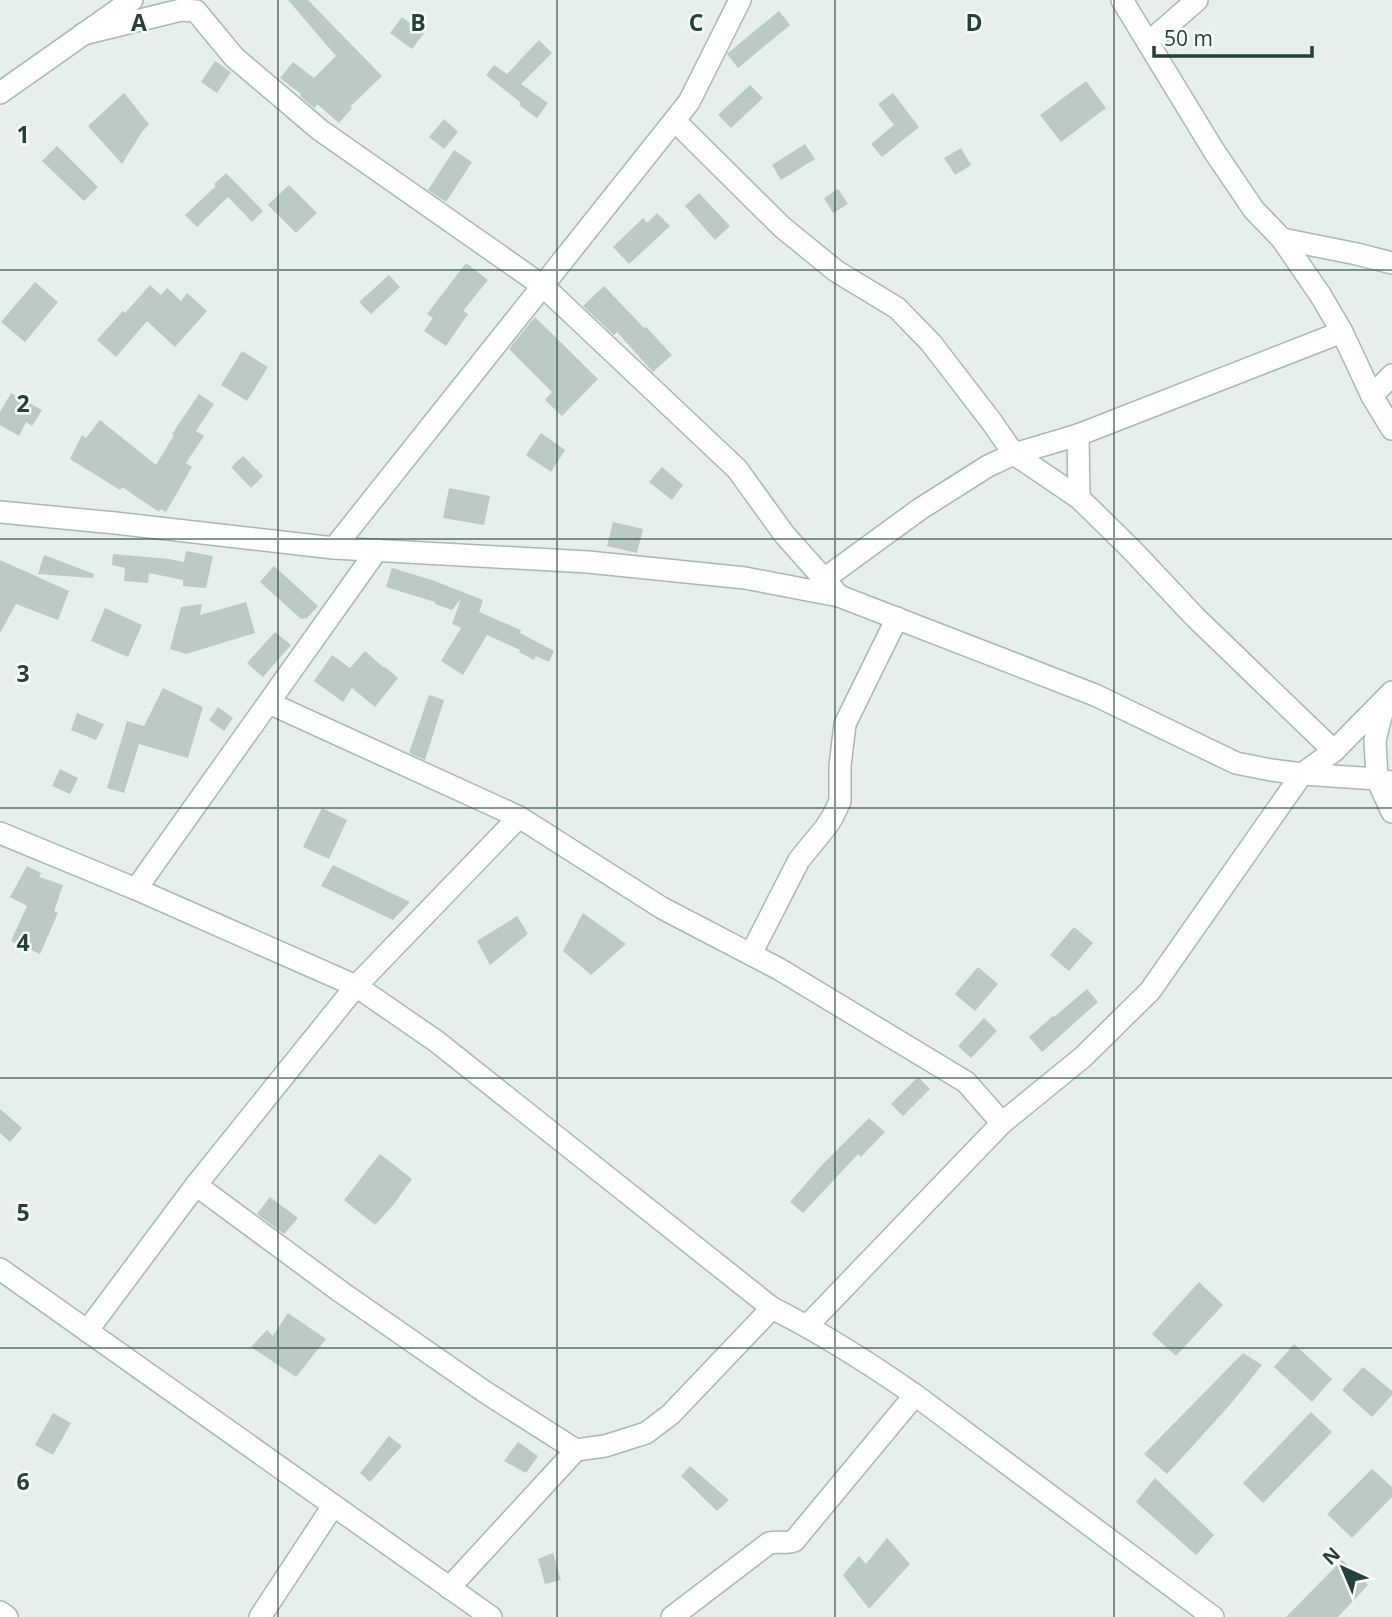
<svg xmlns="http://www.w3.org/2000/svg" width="1392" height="1617" viewBox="0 0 1392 1617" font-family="'Open Sans',sans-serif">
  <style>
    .building { fill: #bbcac4 }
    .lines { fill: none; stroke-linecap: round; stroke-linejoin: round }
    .minor-casing { stroke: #a8b8b2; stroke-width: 24 }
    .minor { stroke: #fff; stroke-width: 21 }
    .grid { fill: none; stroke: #24423a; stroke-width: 2; stroke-opacity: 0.55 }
    .grid-label { font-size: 23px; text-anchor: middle; font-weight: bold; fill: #24423a; stroke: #f7fbf9; stroke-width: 5; stroke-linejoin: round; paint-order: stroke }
  </style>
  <rect width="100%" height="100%" fill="#e6efeb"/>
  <g class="building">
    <path d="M288,0H308L382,76L350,107L352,108L339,123L317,104L315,108L313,107L300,96L301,94L280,78L293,62L314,78L336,56Z"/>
    <path d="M779,11L790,25L738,68L727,54L728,53Z"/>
    <path d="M402,17L424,33L412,49L390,33Z"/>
    <path d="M539,40L552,53L521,84L548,103L537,118L519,105L521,103L486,75L494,65L507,74Z"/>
    <path d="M215,61L231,72L217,93L201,82Z"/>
    <path d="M1086,81L1106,108L1061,142L1040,115Z"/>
    <path d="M750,85L763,98L731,128L718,115Z"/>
    <path d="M124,93L149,124L142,132L122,164L88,126Z"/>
    <path d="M893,93L919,127L882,157L871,144L894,125L878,104Z"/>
    <path d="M444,119L458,132L444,149L429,137Z"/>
    <path d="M805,144L815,159L781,180L772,165Z"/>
    <path d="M57,146L98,187L84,201L42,161Z"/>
    <path d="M961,148L971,165L955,175L944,158Z"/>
    <path d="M454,150L472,162L446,202L428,190Z"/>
    <path d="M226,173L263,211L252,222L228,197L197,227L185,215L216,186L214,184Z"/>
    <path d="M289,185L317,213L296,233L268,205Z"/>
    <path d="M838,189L848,204L833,213L824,198Z"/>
    <path d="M699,193L730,226L715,240L685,206Z"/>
    <path d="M657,213L670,226L629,264L613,247L643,218L647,223Z"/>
    <path d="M466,263L488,280L463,311L468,314L446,346L424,331L433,318L427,314Z"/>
    <path d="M389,275L400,287L371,314L359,302Z"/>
    <path d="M35,282L58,302L25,342L1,322Z"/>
    <path d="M150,285L161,295L167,288L181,301L187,293L207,311L175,347L147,321L116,357L97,340L123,311L125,313Z"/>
    <path d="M604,286L644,328L646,327L672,355L653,372L617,332L614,335L583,306Z"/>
    <path d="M535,317L598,379L562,416L545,400L552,392L509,349Z"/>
    <path d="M242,351L268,367L247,401L221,385Z"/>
    <path d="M11,393L42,410L32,426L26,422L19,436L0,425V412Z"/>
    <path d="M199,394L214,404L196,431L204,436L186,463L192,467L166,512L160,509L159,512L122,487L120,490L70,459L82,435L86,438L100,420L156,465L174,435L172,434Z"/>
    <path d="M541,433L565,450L551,472L526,455Z"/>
    <path d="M243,456L263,476L251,488L231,467Z"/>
    <path d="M662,467L683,485L672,500L649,482Z"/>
    <path d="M449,488L490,496L484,525L443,518Z"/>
    <path d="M613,522L643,529L637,553L607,546Z"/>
    <path d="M186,551L213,556L206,588L183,586V580L149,573L148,583L124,581L125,568L112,565L113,554L169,559L184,562Z"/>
    <path d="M44,555L94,574L93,578L38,574Z"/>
    <path d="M0,560L69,591L58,620L16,604L0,633Z"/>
    <path d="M274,566L318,606L307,618L301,619L260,582Z"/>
    <path d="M392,568L432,580L483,600L479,612L521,630L520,633L554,651L549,662L536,656L534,660L519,652L520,650L487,635L463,675L441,661L461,628L452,624L461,599L452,610L435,604V602L386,587Z"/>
    <path d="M246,602L255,633L186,654L170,649L181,607L202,604L200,615Z"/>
    <path d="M105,608L142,625L128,657L91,641Z"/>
    <path d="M275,632L291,645L263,677L247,663Z"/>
    <path d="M365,651L384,668L385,667L398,678L375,707L352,688L343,702L314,681L332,655L350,668Z"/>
    <path d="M163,688L203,707L188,758L139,744L124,793L107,788L127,721L144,726Z"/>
    <path d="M429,695L444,700L425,760L409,753Z"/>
    <path d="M218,707L233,718L224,731L209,720Z"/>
    <path d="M77,713L104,724L96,740L71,730Z"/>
    <path d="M60,769L78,778L70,794L52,786Z"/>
    <path d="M322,808L347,820L329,859L303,847Z"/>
    <path d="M333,865L410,902L393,920L321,886Z"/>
    <path d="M27,866L41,873L39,877L63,885L54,911L58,913L40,954L11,941L27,906L10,897Z"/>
    <path d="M583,913L626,944L591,975L563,951Z"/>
    <path d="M517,916L528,934L490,965L477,941Z"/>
    <path d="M1074,927L1093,943L1069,971L1050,955Z"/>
    <path d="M978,967L998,984L975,1011L955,994Z"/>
    <path d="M1087,989L1098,1002L1042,1052L1029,1037L1053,1016L1054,1017Z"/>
    <path d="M984,1018L997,1031L971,1058L958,1046Z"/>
    <path d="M918,1077L930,1089L903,1116L891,1104Z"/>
    <path d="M0,1109L22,1128L10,1142L0,1133Z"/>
    <path d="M869,1118L885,1132L861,1157L858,1154L803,1213L790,1202L822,1165Z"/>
    <path d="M380,1154L412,1179L394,1204L375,1225L344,1200Z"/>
    <path d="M270,1197L298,1218L284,1234L257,1214Z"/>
    <path d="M1199,1282L1223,1305L1176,1356L1152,1334Z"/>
    <path d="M288,1313L326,1339L296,1377L251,1347L267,1330L273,1336Z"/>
    <path d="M1294,1344L1332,1379L1312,1402L1274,1367Z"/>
    <path d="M1243,1353L1262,1365L1229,1406L1167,1474L1144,1454Z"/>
    <path d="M1363,1367L1392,1391V1395L1372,1417L1342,1390Z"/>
    <path d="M1311,1412L1332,1432L1263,1503L1243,1483Z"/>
    <path d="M53,1413L71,1423L53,1455L35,1445Z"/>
    <path d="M389,1436L402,1446L370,1482L360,1473Z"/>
    <path d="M518,1442L538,1456L526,1473L504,1461Z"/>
    <path d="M690,1466L729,1500L717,1511L681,1476Z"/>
    <path d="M1372,1469L1392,1487V1497L1352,1538L1327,1514Z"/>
    <path d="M1155,1478L1214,1535L1196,1555L1136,1502Z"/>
    <path d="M887,1538L910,1564L869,1609L843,1575L859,1556L866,1564Z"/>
    <path d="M553,1553L561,1580L545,1584L538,1559Z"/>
    <path d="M1342,1560L1368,1585L1338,1617H1286Z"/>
  </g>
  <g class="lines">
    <defs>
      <g id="minor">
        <path d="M1122,0L1214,151L1254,210L1282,239L1321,296L1342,332L1372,396L1392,429"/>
        <path d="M83,34L181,10L196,11L234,57L320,130L543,286L737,469L784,534L839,596"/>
        <path d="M1148,43L1197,0"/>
        <path d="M0,93L132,0"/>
        <path d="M675,121L782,227L836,271L897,308L931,343L991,421L1014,454L1079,498L1132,550L1195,617L1334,751"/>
        <path d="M1282,239L1357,254L1392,263"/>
        <path d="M1372,396L1392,375"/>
        <path d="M1078,435L1079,498"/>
        <path d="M0,512L115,523L334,548L588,562L745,578L839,596L1095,695L1236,763L1271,770L1302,774L1377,779L1392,812"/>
        <path d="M334,548L689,102L740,0"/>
        <path d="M824,579L920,509L988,466L1014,454L1078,435L1342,332"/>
        <path d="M1385,701L1375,740L1377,779L1391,782"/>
        <path d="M269,703L519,817L662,908L779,969L966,1082L1002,1123"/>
        <path d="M0,833L136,889L356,986L436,1041L772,1308C822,1333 869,1363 915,1395L1213,1617"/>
        <path d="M136,889L377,550"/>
        <path d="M751,954L799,860L826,827L833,816L840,801V766L845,724L897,618"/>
        <path d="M196,1185L341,1292L485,1392L576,1450"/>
        <path d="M0,1269L491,1617"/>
        <path d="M807,1326L1002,1123L1083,1057L1150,991L1302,774L1334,751L1392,692"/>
        <path d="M87,1331L196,1185L356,986L519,817"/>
        <path d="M449,1588L576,1450L605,1446L646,1433L671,1414L772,1308"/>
        <path d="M0,1612L7,1617"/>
        <path d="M260,1617L333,1506"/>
        <path d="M672,1617L769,1543C779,1541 786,1544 794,1541L915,1395"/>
      </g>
    </defs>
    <use href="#minor" class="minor-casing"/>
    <use href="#minor" class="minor"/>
  </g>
  <path class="grid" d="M278,0V1617M557,0V1617M835,0V1617M1114,0V1617M0,270H1392M0,539H1392M0,808H1392M0,1078H1392M0,1348H1392"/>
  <g class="grid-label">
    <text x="139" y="31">A</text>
    <text x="418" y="31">B</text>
    <text x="696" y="31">C</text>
    <text x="974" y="31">D</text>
    <text x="23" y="143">1</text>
    <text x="23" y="412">2</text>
    <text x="23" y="682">3</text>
    <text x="23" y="951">4</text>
    <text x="23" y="1221">5</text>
    <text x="23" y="1490">6</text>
  </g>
  <g transform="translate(1343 1568) rotate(316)" stroke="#f7fbf9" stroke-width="5" paint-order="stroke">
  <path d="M0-5L12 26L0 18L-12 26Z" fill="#24423a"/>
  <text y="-10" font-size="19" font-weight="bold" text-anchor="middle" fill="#24423a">N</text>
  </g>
  <path d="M1154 46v10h158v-10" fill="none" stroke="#24423a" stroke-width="3.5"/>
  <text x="1164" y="46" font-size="21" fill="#24423a" stroke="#f7fbf9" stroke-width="5" paint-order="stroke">50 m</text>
</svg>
